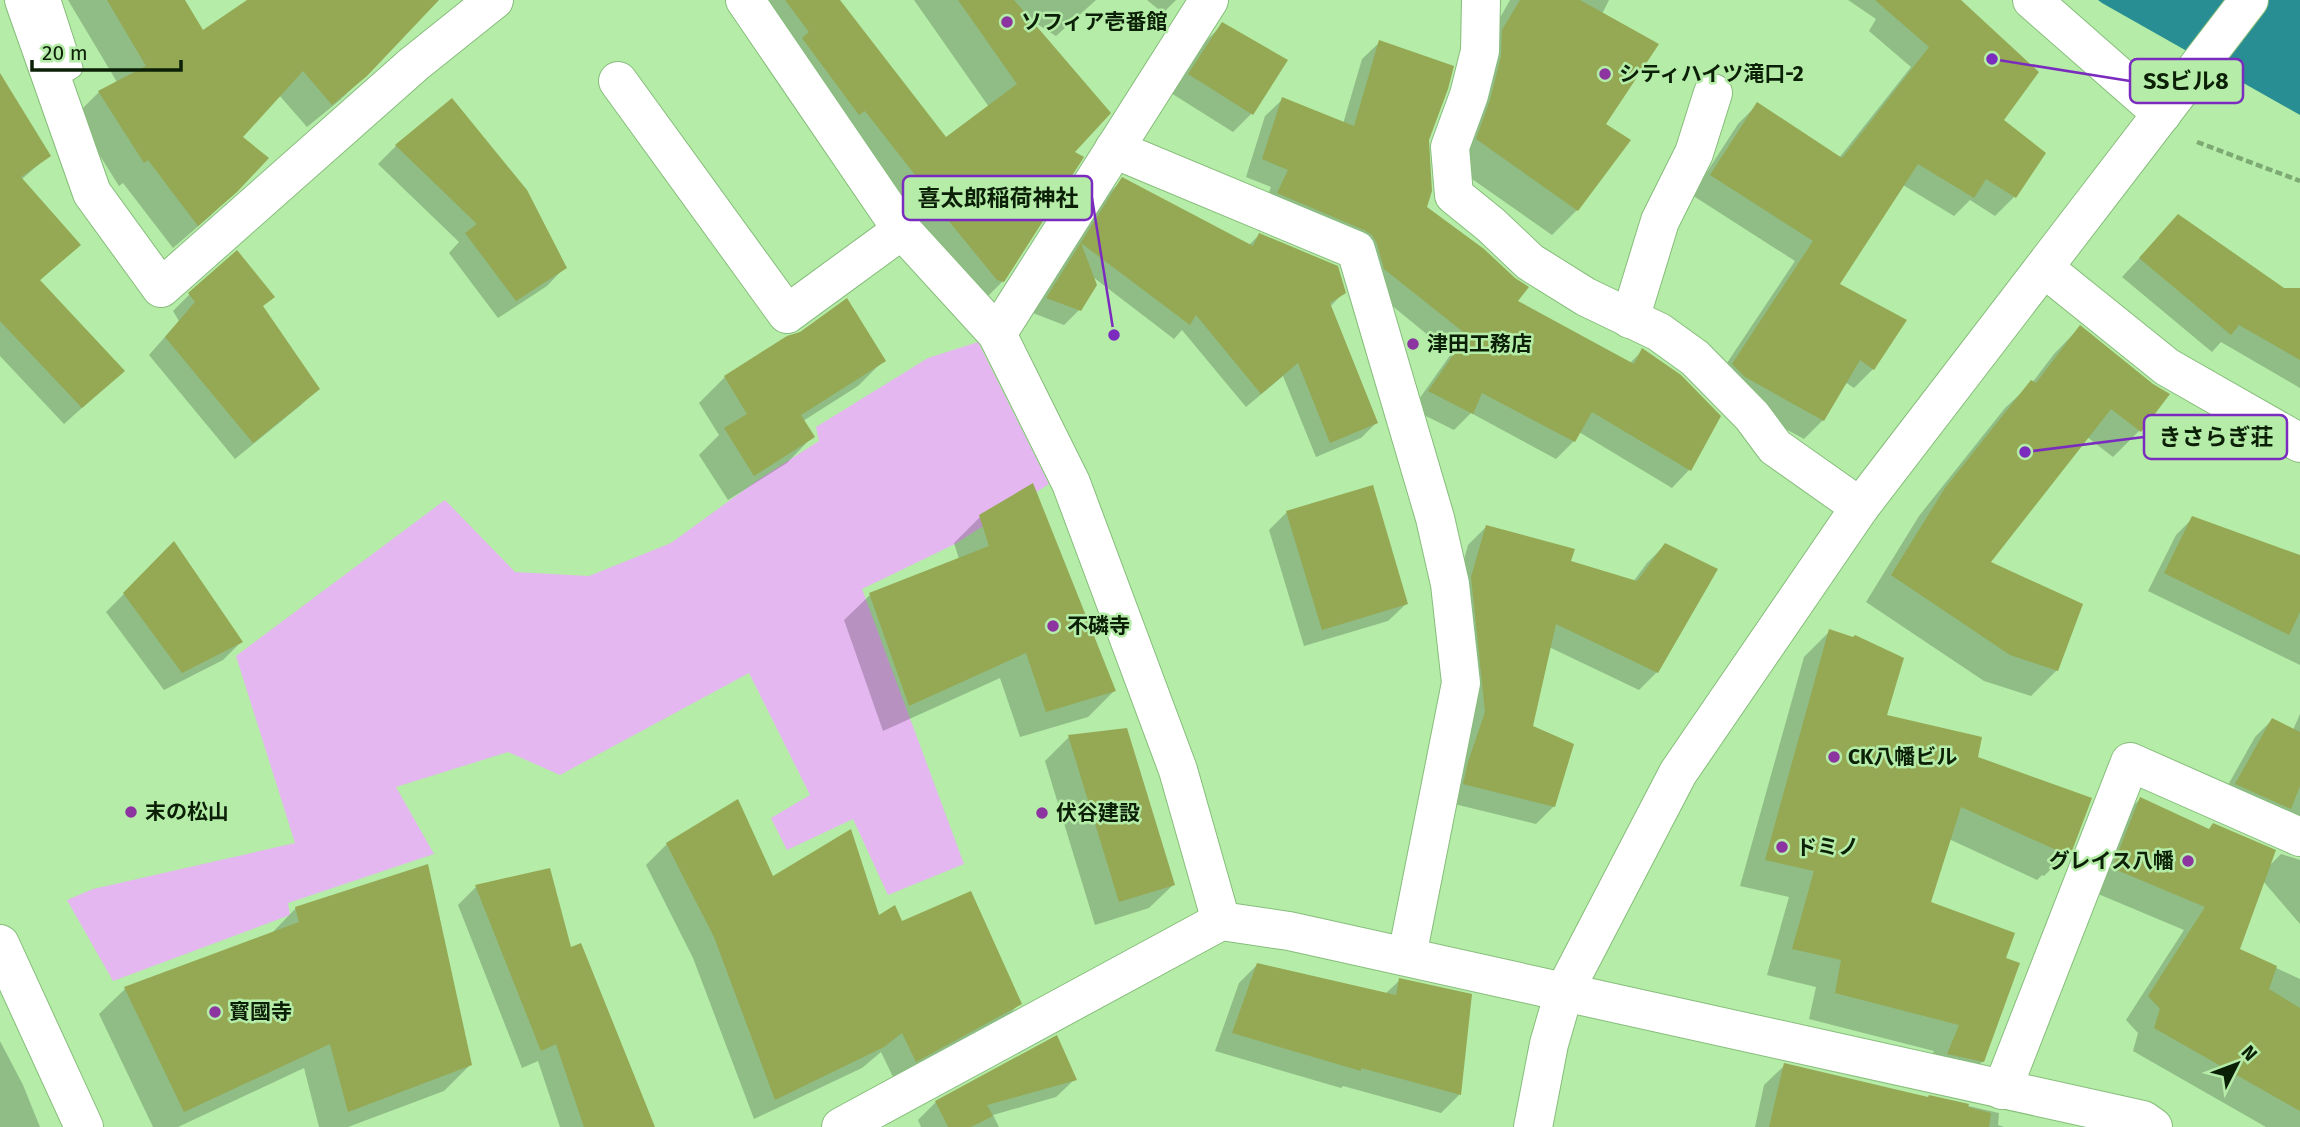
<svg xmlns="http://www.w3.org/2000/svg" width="2300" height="1127" viewBox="0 0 2300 1127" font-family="'Fira Sans','Noto Sans JP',sans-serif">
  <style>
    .green { fill: #e5b7f0 }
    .water { fill: #288e93 }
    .shadow { fill: #0003 }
    .building { fill: #95a853 }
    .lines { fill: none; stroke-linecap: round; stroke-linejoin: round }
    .service-casing { stroke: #87bd7b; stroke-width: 21 }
    .minor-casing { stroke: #87bd7b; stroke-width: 40 }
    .tertiary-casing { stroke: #87bd7b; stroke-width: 40 }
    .path { stroke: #7da973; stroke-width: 4.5; stroke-dasharray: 7 3.5; stroke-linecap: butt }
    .service { stroke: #fff; stroke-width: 19 }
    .minor { stroke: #fff; stroke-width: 38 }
    .tertiary { stroke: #fff; stroke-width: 38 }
    .poi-dot { fill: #8c34a0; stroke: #b4eca8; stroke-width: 2.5 }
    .labels { text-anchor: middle; stroke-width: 5; stroke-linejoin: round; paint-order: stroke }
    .poi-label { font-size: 21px; font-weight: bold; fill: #0b2006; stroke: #b4eca8; text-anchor: start }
    .leader { fill: none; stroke: #7b2cbf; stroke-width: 2.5 }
    .callout-dot { fill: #7b2cbf; stroke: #b4eca8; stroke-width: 2.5 }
    .callout { fill: #b4eca8; stroke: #7b2cbf; stroke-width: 2.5 }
    .callout-label { font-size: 23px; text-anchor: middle; font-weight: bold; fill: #0b2006 }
  </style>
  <rect width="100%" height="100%" fill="#b4eca8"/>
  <path class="green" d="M978,342L1049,484L955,544L862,589L964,864L888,895L853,819L787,850L771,818L810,795L749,673L560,775L508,752L396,787L434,854L288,903L290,915L113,981L67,900L93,889L295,843L236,656L445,500L515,572L589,576L671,543L758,480L819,441L816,427L928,358Z"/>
  <path class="water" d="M2098,0H2300V115L2102,3Z"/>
  <g class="shadow">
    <path d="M68,0H183L202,32L251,0H403L366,75L340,100L307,127L279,95L240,137L267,158L210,216L173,248L123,183L119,186L75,116L99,92L117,82Z"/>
    <path d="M740,0H838L946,139L989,107L914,0H1096L1056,36L1029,19L1072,152L1003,281L977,307Z"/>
    <path d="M1147,0H1176L1163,13Z"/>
    <path d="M1510,0H1609L1602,14L1604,125L1577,210L1552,235L1452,165L1478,57Z"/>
    <path d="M1848,0H1952L2001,120L2014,197L1995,216L1970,200L1954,216L1903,185L1838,284L1873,369L1854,388L1845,382L1823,420L1804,439L1725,396L1713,384L1795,261L1692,195L1738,124L1757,105L1839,158L1911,67L1869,31L1876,19Z"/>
    <path d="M1223,24L1251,114L1233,132L1171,93L1205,42Z"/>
    <path d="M1380,42L1428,140L1425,208L1515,302L1629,364L1643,350L1719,416L1689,470L1672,488L1579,432L1574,441L1556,459L1471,413L1454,430L1412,409L1451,354L1368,286L1360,261L1261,211L1271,187L1246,177L1265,116L1283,99L1343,124L1362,59Z"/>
    <path d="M0,101L48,156L21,180L79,245L38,282L123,371L64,424L0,356Z"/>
    <path d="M452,101L565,267L547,286L498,318L449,253L459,242L378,164L396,146Z"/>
    <path d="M1123,179L1248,246L1259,235L1344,292L1330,307L1376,423L1361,438L1316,457L1283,376L1246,407L1182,330L1174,339L1093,277L1079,310L1064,325L1033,313L1108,194Z"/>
    <path d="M2178,216L2284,290H2300V388L2221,342L2212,352L2122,277Z"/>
    <path d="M190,294L261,308L318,388L301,405L235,459L149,355L179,321L173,311Z"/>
    <path d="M2080,327L2152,386L2168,395L2139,431L2113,457L2087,437L1988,563L2057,670L2031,696L1984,681L1866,602L1919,516L2005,408L2032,383L2054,354Z"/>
    <path d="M788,337L884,360L858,386L803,421L812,437L787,463L728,500L699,455L719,435L699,403L725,377Z"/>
    <path d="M1287,512L1406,604L1388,621L1304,646L1269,530Z"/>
    <path d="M980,517L1114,691L1088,717L1020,737L1000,678L883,731L844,620L870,595L959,559L954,543Z"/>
    <path d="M2193,518L2300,557V665L2148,591L2176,535Z"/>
    <path d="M1486,527L1569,563L1633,582L1647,563L1665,545L1657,672L1639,690L1549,647L1531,727L1554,806L1536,824L1446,802L1454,596L1468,545Z"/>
    <path d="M174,544L241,642L223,660L164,690L106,612Z"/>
    <path d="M1830,631L1885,717L1976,758L2070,850L2044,876L2042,875L2037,880L1949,839L1929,903L2004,959L1983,1061L1956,1088L1922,1080L1934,1051L1809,1019L1816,987L1767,975L1789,897L1740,886L1804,657Z"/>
    <path d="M2300,714V840L2219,801L2255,737L2272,720L2293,730Z"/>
    <path d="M1069,737L1173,885L1149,908L1095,925L1045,761Z"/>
    <path d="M2140,799L2269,866L2281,854L2300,860V924L2263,881L2238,950L2300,979V1127H2266L2133,1051L2138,1033L2126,1020L2184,930L2091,891L2117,822Z"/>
    <path d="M667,844L901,923L1019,1004L999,1025L895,1081L881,1052L862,1068L754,1119L693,958L646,865Z"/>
    <path d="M476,887L570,950L644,1127H560L538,1061L522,1068L458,905Z"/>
    <path d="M296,908L470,1065L444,1091L348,1127H319L304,1068L178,1127H153L99,1014L125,989L270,935Z"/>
    <path d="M1257,965L1385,994L1400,980L1470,995L1459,1095L1441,1113L1343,1086L1341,1088L1215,1051L1239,983Z"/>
    <path d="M0,1041L23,1085L40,1127H0Z"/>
    <path d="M1785,1065L1928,1099L1929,1097L1999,1113L1998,1125L2004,1127H1755L1764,1085Z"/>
    <path d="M1075,1079L1056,1097L993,1115L999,1127H921L918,1120L936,1102Z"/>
  </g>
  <g class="building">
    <path d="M107,0H185L203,30L247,0H439L367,76L332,105L303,71L243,137L269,158L237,192L198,226L148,160L144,163L98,91L146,66Z"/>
    <path d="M785,0H840L946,137L1017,84L958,0H1014L1111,113L1075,152L1084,157L1004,282L997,280L939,209L941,208L865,111L859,115L802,38L809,32Z"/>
    <path d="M1520,0H1580L1659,44L1606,124L1631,140L1578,211L1476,139L1490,100L1501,56L1502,30Z"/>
    <path d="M1875,0H1961L2039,72L2004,120L2046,153L2016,198L1986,179L1974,198L1918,164L1840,284L1907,320L1874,370L1860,360L1824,421L1745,377L1732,364L1813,241L1710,175L1757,102L1842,158L1929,47Z"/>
    <path d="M1222,22L1288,60L1253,115L1188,74Z"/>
    <path d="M1379,40L1454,66L1448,89L1429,140L1432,191L1427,207L1484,249L1515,278L1529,287L1518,301L1634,364L1642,348L1681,375L1721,416L1691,471L1592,412L1575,442L1482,393L1473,414L1428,391L1467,335L1384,269L1377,244L1372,235L1364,230L1277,193L1288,170L1262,159L1282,97L1354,126Z"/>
    <path d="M0,73L51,156L21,177L81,245L40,280L125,371L82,408L0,321Z"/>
    <path d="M452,98L527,190L567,268L516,301L465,233L477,224L395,145Z"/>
    <path d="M1122,177L1253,246L1259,233L1338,266L1346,293L1330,303L1378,423L1330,443L1298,363L1261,394L1196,315L1190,325L1081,243L1097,285L1081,311L1046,298Z"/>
    <path d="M2178,214L2284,288H2300V360L2239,325L2231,335L2139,258Z"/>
    <path d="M237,250L275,297L263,306L320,389L253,443L165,337L195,302L188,293Z"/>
    <path d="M847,298L886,361L801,415L815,437L754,476L724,428L747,414L724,376L787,336L800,332Z"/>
    <path d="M2080,325L2153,384L2170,394L2141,432L2111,409L1991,562L2083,604L2058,671L2010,655L1891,575L1945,488L2031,380L2036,383Z"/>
    <path d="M1033,483L1116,691L1046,712L1026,653L909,706L869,593L989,546L979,515Z"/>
    <path d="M1373,485L1408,604L1322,630L1286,511Z"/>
    <path d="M2192,516L2300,555V612L2289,635L2164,573Z"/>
    <path d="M1486,525L1575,549L1571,561L1637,581L1665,543L1718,569L1658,673L1556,624L1533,726L1574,744L1555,807L1463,784L1468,762L1485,712L1471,577Z"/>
    <path d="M174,541L243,642L182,673L123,593Z"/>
    <path d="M1829,629L1853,637L1855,635L1904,658L1887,715L1982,737L1978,757L2092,798L2072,851L2067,848L2065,854L1961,807L1931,902L2015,933L2006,958L2020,963L1984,1062L1947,1054L1959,1025L1835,993L1841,960L1792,949L1814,871L1765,860Z"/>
    <path d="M2272,718L2300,732V786L2291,809L2235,784Z"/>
    <path d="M1127,728L1175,885L1119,902L1068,735Z"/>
    <path d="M2140,797L2209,829L2213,823L2276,850L2240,949L2277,966L2269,989L2300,1008V1111L2154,1028L2160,1009L2148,996L2205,907L2112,868Z"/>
    <path d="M738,799L773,876L851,829L879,915L895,905L902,921L971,891L1022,1004L916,1062L902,1033L884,1047L775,1100L714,937L666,843Z"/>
    <path d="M428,864L472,1065L348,1112L330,1044L184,1112L124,987L299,922L295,907Z"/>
    <path d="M550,868L571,947L581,943L655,1127H584L556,1044L541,1051L475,885Z"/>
    <path d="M1257,963L1396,995L1399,978L1472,994L1461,1095L1361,1068V1071L1232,1033Z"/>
    <path d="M1057,1035L1077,1080L987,1105L993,1116L971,1127H948L935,1101Z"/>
    <path d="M1784,1063L1928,1097L1929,1095L1969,1104L1968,1107L1991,1113L1989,1127H1769Z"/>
  </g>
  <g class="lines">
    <defs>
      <path id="service" d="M51,0L73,68L53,81"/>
      <g id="minor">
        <path d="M24,0L92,193L161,288L414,64L494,0"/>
        <path d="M745,0L902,230L997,334L1071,483L1178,770L1221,921"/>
        <path d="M1481,0L1480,51L1469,95L1450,147L1454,195L1491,225L1530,262L1586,297L1659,332L1695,358L1752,416L1775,447L1860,507"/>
        <path d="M2032,0L2162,114"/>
        <path d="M618,81L787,314L902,230"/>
        <path d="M1114,149L1356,250L1435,518L1450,584L1461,683L1407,956"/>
        <path d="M2044,268L2167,367L2300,443"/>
        <path d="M1630,319L1660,221L1694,153L1713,93"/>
        <path d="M997,334L1209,0"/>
        <path d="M0,944L84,1127"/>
        <path d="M2002,1090L2130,762L2300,837"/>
        <path d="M841,1127L1221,921L1289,931L1564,992"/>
      </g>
      <g id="tertiary">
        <path d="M1564,992L2143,1120L2153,1127"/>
        <path d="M1533,1127L1549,1044L1564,992L1678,773L1860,507L2249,0"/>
      </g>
    </defs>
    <use href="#service" class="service-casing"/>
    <use href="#minor" class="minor-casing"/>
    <use href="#tertiary" class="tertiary-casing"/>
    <path class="path" d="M2197,142L2300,181"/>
    <use href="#service" class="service"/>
    <use href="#minor" class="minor"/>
    <use href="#tertiary" class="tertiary"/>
  </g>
  <g class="poi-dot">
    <circle cx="1007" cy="22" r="7"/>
    <circle cx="1605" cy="74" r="7"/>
    <circle cx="1413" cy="344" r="7"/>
    <circle cx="1053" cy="626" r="7"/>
    <circle cx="1834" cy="757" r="7"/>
    <circle cx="131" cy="812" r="7"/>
    <circle cx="1042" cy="813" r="7"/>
    <circle cx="1782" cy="847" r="7"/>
    <circle cx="2188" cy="861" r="7"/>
    <circle cx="215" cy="1012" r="7"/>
  </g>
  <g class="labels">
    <g class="poi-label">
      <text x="1021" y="29">ソフィア壱番館</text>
      <text x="1619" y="81">シティハイツ滝口-2</text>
      <text x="1427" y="351">津田工務店</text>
      <text x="1067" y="633">不磷寺</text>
      <text x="1848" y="764">CK八幡ビル</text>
      <text x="145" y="819">末の松山</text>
      <text x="1056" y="820">伏谷建設</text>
      <text x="1796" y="854">ドミノ</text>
      <text x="2174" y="868" text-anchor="end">グレイス八幡</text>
      <text x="229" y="1019">寳國寺</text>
    </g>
  </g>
  <path class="leader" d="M1992 59L2130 81M1114 335L1092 198M2025 452L2144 437"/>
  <g class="callout-dot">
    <circle cx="1992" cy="59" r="7"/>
    <circle cx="1114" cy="335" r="7"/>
    <circle cx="2025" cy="452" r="7"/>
  </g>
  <g class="callout">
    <rect x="2130" y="59" width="113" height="44" rx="7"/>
    <rect x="903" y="176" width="189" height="44" rx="7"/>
    <rect x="2144" y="415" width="143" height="44" rx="7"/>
  </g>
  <g class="callout-label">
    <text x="2186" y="89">SSビル8</text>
    <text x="998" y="206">喜太郎稲荷神社</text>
    <text x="2216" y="445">きさらぎ荘</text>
  </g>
  <g transform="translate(2237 1064) rotate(48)" stroke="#b4eca8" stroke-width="5" paint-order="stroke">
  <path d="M0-5L12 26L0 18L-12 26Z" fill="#0b2006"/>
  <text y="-10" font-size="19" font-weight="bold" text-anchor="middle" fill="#0b2006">N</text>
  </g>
  <path d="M32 60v10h149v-10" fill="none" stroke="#0b2006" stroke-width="3.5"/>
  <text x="42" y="60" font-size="21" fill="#0b2006" stroke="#b4eca8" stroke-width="5" paint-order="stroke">20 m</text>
</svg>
